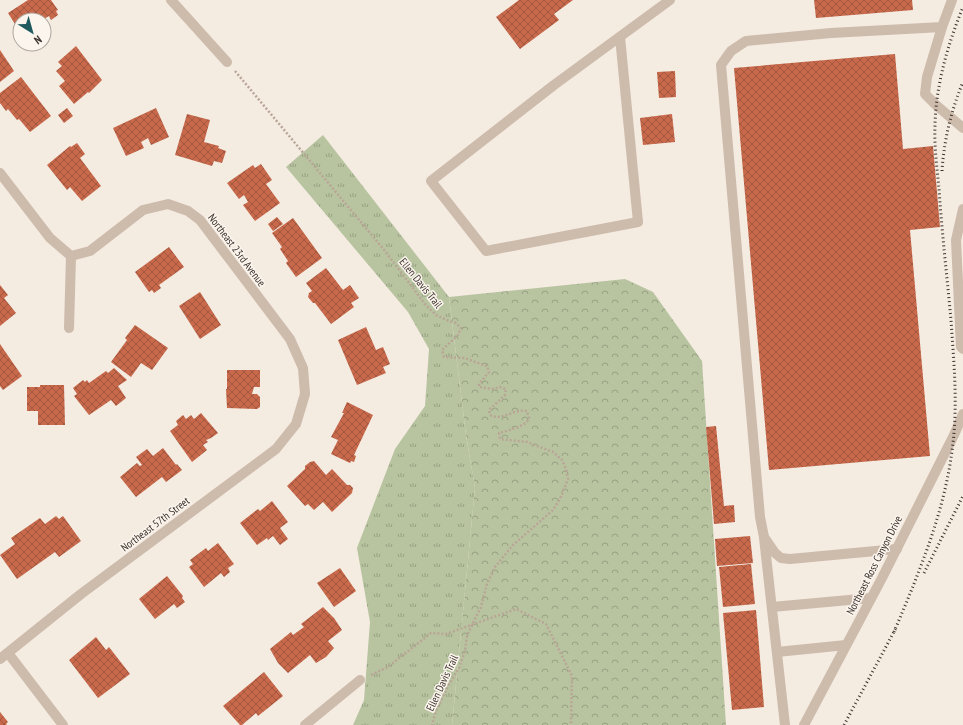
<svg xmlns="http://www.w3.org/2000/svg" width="963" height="725" viewBox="0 0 963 725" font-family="'PT Sans Narrow',sans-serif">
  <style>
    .grass { fill: url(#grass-tufts) }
    .forest { fill: url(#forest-crowns) }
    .building { fill: url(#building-cross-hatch) }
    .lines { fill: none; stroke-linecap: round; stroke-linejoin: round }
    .path { stroke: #b9a596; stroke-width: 2.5; stroke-dasharray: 2 2; stroke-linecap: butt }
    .minor { stroke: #cdbbac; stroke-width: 10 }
    .rail { stroke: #3b302b; stroke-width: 3; stroke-dasharray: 1 3; stroke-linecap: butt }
    .labels { text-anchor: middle; stroke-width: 3; stroke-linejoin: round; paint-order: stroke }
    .street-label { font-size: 11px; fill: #3b302b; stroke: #fbf5ee }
  </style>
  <defs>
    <pattern id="grass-tufts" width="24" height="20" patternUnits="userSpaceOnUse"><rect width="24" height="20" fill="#b8c4a0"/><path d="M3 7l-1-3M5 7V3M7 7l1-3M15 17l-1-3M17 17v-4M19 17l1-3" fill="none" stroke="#97a083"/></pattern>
    <pattern id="forest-crowns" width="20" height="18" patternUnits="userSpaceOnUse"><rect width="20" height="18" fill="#b8c4a0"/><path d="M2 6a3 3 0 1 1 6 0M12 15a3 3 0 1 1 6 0" fill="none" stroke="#97a083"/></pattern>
    <pattern id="building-cross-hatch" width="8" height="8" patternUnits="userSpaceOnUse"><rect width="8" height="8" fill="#c8694b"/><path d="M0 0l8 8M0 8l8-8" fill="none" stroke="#a4573f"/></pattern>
  </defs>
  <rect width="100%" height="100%" fill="#f4ebe1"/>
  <path class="grass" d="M323,135L449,297L466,435L475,488L452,725H353L364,700L370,622L357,548L395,449L425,406L429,349L408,312L286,167Z"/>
  <path class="forest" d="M625,279L653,292L702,361L726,725H452L475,488L466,435L449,297Z"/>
  <g class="building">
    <path d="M28,0H51L58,10L56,11L58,15L51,20L49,16L42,20H20V32L8,13Z"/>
    <path d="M519,0H573L554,14L559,20L520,49L496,17Z"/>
    <path d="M814,0H912L913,10L816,18Z"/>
    <path d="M76,46L102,80L89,93L88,92L74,104L59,86L65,81L56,71L62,66L58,62Z"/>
    <path d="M0,50L14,71L0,82Z"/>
    <path d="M895,54L903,149L933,146L940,227L910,230L930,456L769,470L734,68Z"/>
    <path d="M675,71L676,97L659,98L657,72Z"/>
    <path d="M21,77L51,116L30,132L19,119L17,120L8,109L6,111L0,103V93Z"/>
    <path d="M67,108L73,116L64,123L58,115Z"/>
    <path d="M156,108L169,137L151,145L148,138L141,142L144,148L126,156L113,128Z"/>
    <path d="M187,114L210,120L204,142L219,146L218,148L226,151L222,163L214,161L212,166L175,155Z"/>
    <path d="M672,114L675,142L643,145L640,118Z"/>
    <path d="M77,143L85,154L80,158L101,186L82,201L70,187L67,190L47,165L70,146L71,147Z"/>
    <path d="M261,164L272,180L266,184L280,203L255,221L243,205L248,202L244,195L239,199L227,183L253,165L255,168Z"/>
    <path d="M277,217L283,224L273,231L268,224Z"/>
    <path d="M293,218L322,258L296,277L286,263L288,261L280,249L282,247L272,233Z"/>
    <path d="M169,247L184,267L159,285L161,288L154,293L152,290L149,292L135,272Z"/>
    <path d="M326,268L343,290L350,285L359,298L351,303L354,307L331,324L315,303H313L308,297L309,293L312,291L306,283Z"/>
    <path d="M0,285L8,295L4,298L16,313L0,326Z"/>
    <path d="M200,292L221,325L200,339L179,306Z"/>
    <path d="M135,325L168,348L152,370L141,363L131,377L111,362L127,340L125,338Z"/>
    <path d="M366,327L376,350L383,347L390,364L383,367L386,373L357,385L338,340Z"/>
    <path d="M0,344L22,376L3,390L0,386Z"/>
    <path d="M114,368L127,380L118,386L126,398L116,406L111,400L89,415L74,396L77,394L73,388L83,380L85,382L87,380L89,383L106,371L108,373Z"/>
    <path d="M227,370H260V387H254L252,394H257L260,397V407L257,409L227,408L226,389H227Z"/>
    <path d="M40,385H64L65,425H38V411H27V387H40Z"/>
    <path d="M347,402L373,415L354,455L356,456L354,462L351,461L350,463L331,454L338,440L331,437L344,413H342Z"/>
    <path d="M201,413L218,433L211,438L206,440L208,442L203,445L207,450L192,462L170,431L178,425L176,421L183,415L186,419L191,415L194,419Z"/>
    <path d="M716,426L724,506L734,505L735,522L714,524L706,427Z"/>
    <path d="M163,448L176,465L177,464L182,470L166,482L162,477L136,497L120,477L137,463L140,466L142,465L136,457L147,449L153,456Z"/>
    <path d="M314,461L326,475L332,469L347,485H350L353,488L352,493L332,512L323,502L314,510L308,504L305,506L287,486L305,469V466L310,462Z"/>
    <path d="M272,501L288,522L280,528L288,539L280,545L273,536L268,540L267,538L257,545L240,523L258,509L260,511Z"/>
    <path d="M56,516L59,519L63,516L81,541L59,557L55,552L17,579L0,555L15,544L11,538L40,518L45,524Z"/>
    <path d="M750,536L753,563L717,566L715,539Z"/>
    <path d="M218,543L234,564L228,568L230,572L224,577L221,573L204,587L189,567L193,564L190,560L206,548L208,551Z"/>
    <path d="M751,564L755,604L723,607L719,567Z"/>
    <path d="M340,568L356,591L334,607L317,583Z"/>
    <path d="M167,576L183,596L182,598L185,602L177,608L174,604L155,619L139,599Z"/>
    <path d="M323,607L334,618L342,630L328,641L334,648L326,657L316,663L310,655L288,673L278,663L270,649L291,632L293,635L304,627L301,624Z"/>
    <path d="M756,610L764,707L732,710L723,613Z"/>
    <path d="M96,637L106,650L109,647L130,674L98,698L69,660Z"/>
    <path d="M264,672L283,696L258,716L256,713L242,725H240L223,706Z"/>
    <path d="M0,712L8,722L6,724L7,725H0Z"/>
  </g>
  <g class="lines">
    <g class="path">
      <path d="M235,71L385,251L425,304L436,315L449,321L456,323L461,328L458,335L442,350L444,357L464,358L487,366L489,372L479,384V387L494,389L500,387L506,389L505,395L489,410L490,415C503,422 513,408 527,411C527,413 529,416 529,418C528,426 506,431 499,433L500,439L527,442L553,452L562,460L566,469L568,479L560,499L553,510L513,545L495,567L487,584L481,607L467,635L465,651L459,668L448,686L436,711L432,725"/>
      <path d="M371,675L388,667L431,633L446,634L516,609L546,624L572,676L571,725"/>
    </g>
    <g class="minor">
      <path d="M171,0L227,62"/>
      <path d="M942,27L927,77L925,94L936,105L963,128"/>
      <path d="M620,37L638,222L486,251L431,181L554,85L670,0"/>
      <path d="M0,173L50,238L71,256L90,251L143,210L168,204L188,211L200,220L290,339L303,368L305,394L296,424L276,449L81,594L0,659"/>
      <path d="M963,209L956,240L961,347L963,349"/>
      <path d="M69,328L71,256"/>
      <path d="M764,538L785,725"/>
      <path d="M897,549L790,559L781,558L775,553L764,537L760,517L721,65L731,51L746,41L831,33L942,27L952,0"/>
      <path d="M772,607L871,598"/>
      <path d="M777,652L846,645"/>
      <path d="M8,653L63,725"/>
      <path d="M305,725L360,680"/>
      <path d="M804,725L882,578L954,435L963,414"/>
    </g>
    <g class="rail">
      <path d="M942,171C944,140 951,111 963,82"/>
      <path d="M924,573L963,496"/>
      <path d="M894,632C924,561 953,492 955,414C956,382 953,351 951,320C947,277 942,233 939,189C937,168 934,146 935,125C936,84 948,44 963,7"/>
      <path d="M844,725L896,628"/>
    </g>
  </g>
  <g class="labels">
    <g class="street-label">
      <text transform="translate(237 250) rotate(53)" y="4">Northeast 23rd Avenue</text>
      <text transform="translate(421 283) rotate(51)" y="4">Ellen Davis Trail</text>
      <text transform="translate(155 524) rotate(-37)" y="4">Northeast 57th Street</text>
      <text transform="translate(874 565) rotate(-63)" y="4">Northeast Ross Canyon Drive</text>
      <text transform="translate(442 683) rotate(-65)" y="4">Ellen Davis Trail</text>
    </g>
  </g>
  <g transform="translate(32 32) rotate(143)"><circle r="19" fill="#fbf5ee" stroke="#aea6a0"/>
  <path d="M0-3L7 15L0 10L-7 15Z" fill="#1f5a5e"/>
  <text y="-6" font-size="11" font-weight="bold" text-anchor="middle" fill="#3b302b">N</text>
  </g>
</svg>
